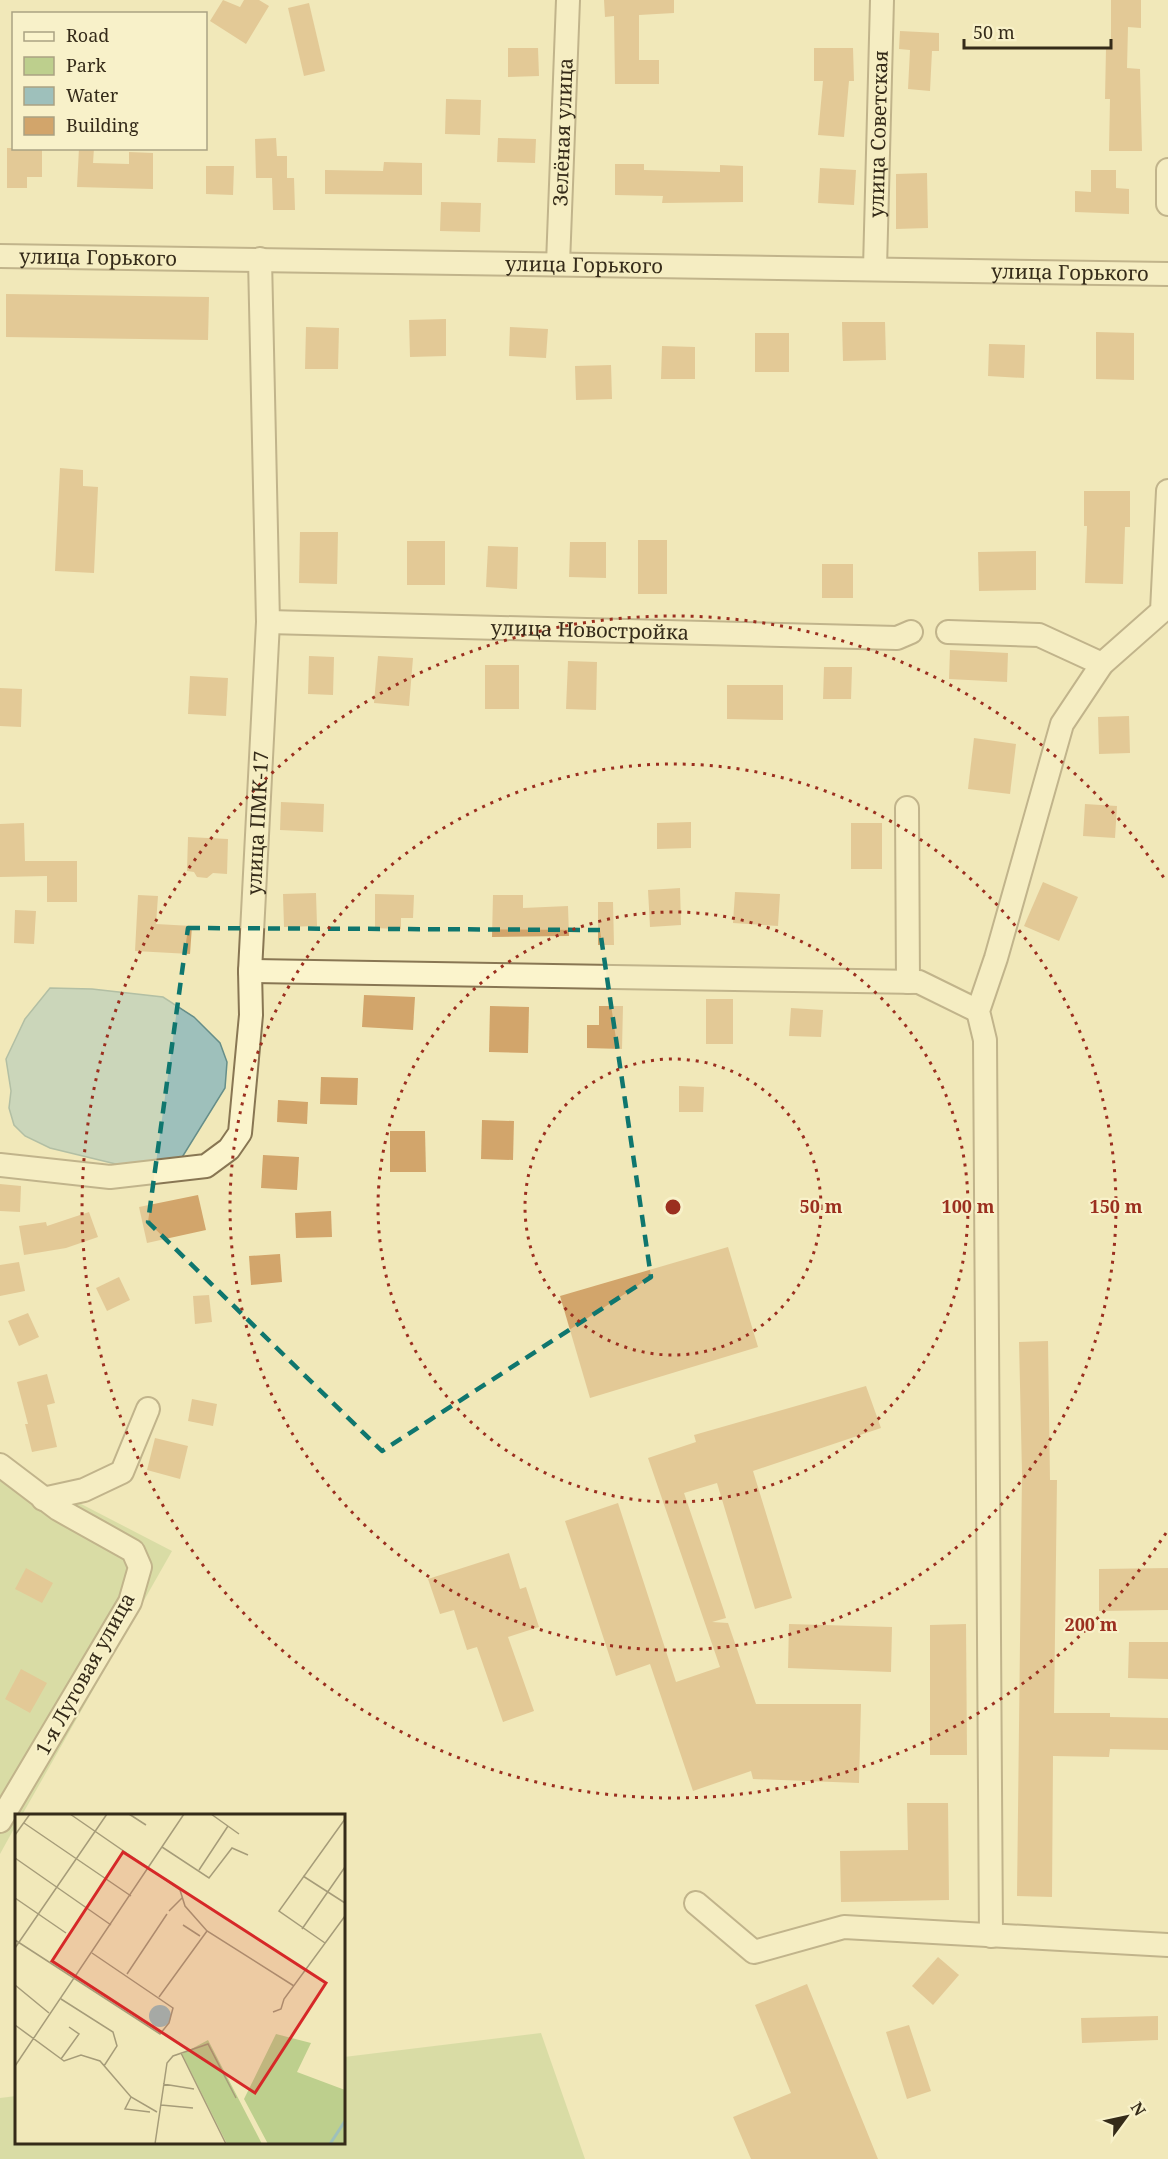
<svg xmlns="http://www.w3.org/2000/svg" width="1168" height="2159" viewBox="0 0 1168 2159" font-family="'Noto Serif',serif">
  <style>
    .green { fill: #bdcf8d }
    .water { fill: #9ec0bb; stroke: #668e89; stroke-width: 1.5 }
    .building { fill: #d2a56b }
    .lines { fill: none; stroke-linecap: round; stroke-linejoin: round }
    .minor-casing { stroke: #887653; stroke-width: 26 }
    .minor { stroke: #fbf4cc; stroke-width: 22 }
    .marked { fill: none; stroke: #0f766e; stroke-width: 4.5; stroke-dasharray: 12 8; stroke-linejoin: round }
    .ring { fill: none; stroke: #9b2f1f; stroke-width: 3; stroke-dasharray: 3 6 }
    .labels { text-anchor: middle; stroke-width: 4.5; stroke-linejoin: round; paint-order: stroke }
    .street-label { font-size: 20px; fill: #352b19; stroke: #f8f1c9 }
    .inset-river { fill: none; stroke: #9ec0bb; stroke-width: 3 }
    .inset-road { fill: none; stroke: #a69c79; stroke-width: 1.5 }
    .view { fill: #d62828; fill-opacity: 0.15; stroke: #d62828; stroke-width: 3 }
    .inset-edge { fill: none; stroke: #352b19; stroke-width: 3 }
    .centre { fill: #9b2f1f; stroke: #f8f1c9; stroke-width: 3 }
    .ring-label { font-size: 18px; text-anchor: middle; font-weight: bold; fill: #9b2f1f; stroke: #f8f1c9; stroke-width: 4.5; stroke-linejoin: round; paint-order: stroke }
  </style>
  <rect width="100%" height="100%" fill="#f1e8b9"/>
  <g class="green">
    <path d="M0,1462L172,1551L22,1815L16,1816V1825L0,1854Z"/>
    <path d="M541,2033L585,2159H0V2098L16,2096V2142H344V2057Z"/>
  </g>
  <path class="water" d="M50,988L92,989L163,997L194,1017L220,1043L227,1062L225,1088L181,1159L124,1166L50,1148L25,1136L14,1125L9,1108L11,1091L6,1059L25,1019Z"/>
  <g class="building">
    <path d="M223,0L240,7L244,0H259L269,6L246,44L210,21Z"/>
    <path d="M604,0H674V13L639,15V60H659V84H615L614,16L605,17Z"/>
    <path d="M1111,0H1141V28L1128,27L1127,68L1140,69L1142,151H1109L1110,99H1105L1106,48H1111Z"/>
    <path d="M309,3L325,71L304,76L288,8Z"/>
    <path d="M900,31L939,33V51H932L930,91L908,89L910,50L899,49Z"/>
    <path d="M508,48H538L539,76L508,77Z"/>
    <path d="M814,48H853L854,81H849L844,137L818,135L823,81H814Z"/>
    <path d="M446,99L481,100L480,135L445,134Z"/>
    <path d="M276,138L277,156H287V178H294L295,210H273L272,178H256L255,139Z"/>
    <path d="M498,138L536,139L535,163L497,162Z"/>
    <path d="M7,148H42V177H27V188H7Z"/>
    <path d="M79,148H94L93,163L129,164V152L153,153V189L77,187Z"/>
    <path d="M384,162L422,163V195L325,194V170L383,171Z"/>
    <path d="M615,164H644V170L720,172V165L743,166V202L662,203L663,196L615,195Z"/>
    <path d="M206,166H234L233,195L206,194Z"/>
    <path d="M820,168L856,170L854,205L818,203Z"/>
    <path d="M1091,170H1116V188L1129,189V214L1075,212V191L1091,192Z"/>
    <path d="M927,173L928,228L896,229V174Z"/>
    <path d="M441,202L481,203L480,232L440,231Z"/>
    <path d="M6,294L209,297L208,340L6,337Z"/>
    <path d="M446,319V356L410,357L409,320Z"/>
    <path d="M842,322H885L886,360L843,361Z"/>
    <path d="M306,327L339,328L338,369H305Z"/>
    <path d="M510,327L548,329L546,358L509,356Z"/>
    <path d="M1096,332L1134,333V380L1096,379Z"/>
    <rect x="755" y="333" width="34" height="39"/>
    <path d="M989,344L1025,345L1024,378L988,376Z"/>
    <path d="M662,346L695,347V379H661Z"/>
    <path d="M611,365L612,399L576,400L575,366Z"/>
    <path d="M60,468L83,470V486L98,487L94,573L55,571Z"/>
    <path d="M1084,491H1130V527H1125L1123,584L1085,583L1087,526H1084Z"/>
    <path d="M300,532H338L337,584L299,583Z"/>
    <rect x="638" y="540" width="29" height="54"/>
    <rect x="407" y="541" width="38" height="44"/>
    <path d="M570,542H606V578L569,577Z"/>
    <path d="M488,546L518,547L517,589L486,587Z"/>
    <path d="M1036,551V590L979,591L978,552Z"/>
    <rect x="822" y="564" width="31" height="34"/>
    <path d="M950,650L1008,653L1007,682L949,679Z"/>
    <path d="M309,656L334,657L333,695L308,694Z"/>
    <path d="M378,656L413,658L409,706L374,703Z"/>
    <path d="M568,661L597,662L596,710L566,709Z"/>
    <rect x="485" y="665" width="34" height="44"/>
    <path d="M824,667H852L851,699H823Z"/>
    <path d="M190,676L228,678L226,716L188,714Z"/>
    <path d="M727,685H783V720L727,719Z"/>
    <path d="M0,688L22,689L21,727L0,726Z"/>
    <path d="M1129,716L1130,753L1099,754L1098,717Z"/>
    <path d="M974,738L1016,744L1010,794L968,789Z"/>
    <path d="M281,802L324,804L323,832L280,830Z"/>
    <path d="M1085,804L1117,806L1115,838L1083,836Z"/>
    <path d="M691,822V848L657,849V823Z"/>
    <path d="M24,823L25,861H77V902H47V876L0,877V824Z"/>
    <rect x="851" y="823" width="31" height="46"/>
    <path d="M188,837L228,839L227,874L213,873L207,878L197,877L194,872L187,871Z"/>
    <path d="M1043,882L1078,897L1059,941L1024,926Z"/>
    <path d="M680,888L681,925L650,927L648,890Z"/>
    <path d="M735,892L780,894L778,926L733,923Z"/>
    <path d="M316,893L317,926L284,927L283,894Z"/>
    <path d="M375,894L414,895L413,918H401V929L375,928Z"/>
    <path d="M138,895L158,896L156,924L192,926L190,954L135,951Z"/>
    <path d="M493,895H523V908L568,906L569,936L492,937Z"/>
    <path d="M598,902H613L614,945H598Z"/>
    <path d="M15,910L36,911L34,944L14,943Z"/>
    <path d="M364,995L415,997L413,1030L362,1027Z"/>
    <rect x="706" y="999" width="27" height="45"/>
    <path d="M490,1006L529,1007L528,1053L489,1052Z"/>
    <path d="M599,1006H623L622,1049L587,1048V1025H599Z"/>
    <path d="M791,1008L823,1010L821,1037L789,1036Z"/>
    <path d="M321,1077L358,1078L357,1105L320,1104Z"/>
    <path d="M679,1086L704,1087L703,1112H679Z"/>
    <path d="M278,1100L308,1102L307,1124L277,1122Z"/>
    <path d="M482,1120L514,1121L513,1160L481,1159Z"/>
    <path d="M390,1131H425L426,1172H390Z"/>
    <path d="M263,1155L299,1157L297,1190L261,1188Z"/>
    <path d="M0,1184L21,1186L20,1212L0,1211Z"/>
    <path d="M198,1195L206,1230L147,1243L139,1207Z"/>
    <path d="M331,1211L332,1237L296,1238L295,1213Z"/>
    <path d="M89,1212L98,1237L66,1248L24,1255L19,1226L46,1222L47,1226Z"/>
    <path d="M728,1247L758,1347L590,1398L560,1296Z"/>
    <path d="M280,1254L282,1282L251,1285L249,1256Z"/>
    <path d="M19,1262L25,1291L0,1296V1265Z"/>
    <path d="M119,1277L130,1300L107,1311L96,1288Z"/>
    <path d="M209,1295L212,1322L195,1324L193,1296Z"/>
    <path d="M28,1313L39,1337L19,1346L8,1321Z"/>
    <path d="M1048,1341L1050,1480H1057L1054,1713H1110V1717L1168,1718V1750L1110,1749L1109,1757L1053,1756L1052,1897L1017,1896L1022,1473L1019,1342Z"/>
    <path d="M47,1374L55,1403L47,1405L57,1447L32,1452L25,1424H28L17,1382Z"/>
    <path d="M866,1386L881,1428L753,1471L792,1598L755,1609L717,1483L684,1493L724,1611L726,1618L712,1622L728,1623L756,1704H861L859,1783L753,1779L751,1771L693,1791L650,1664L616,1676L565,1521L618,1503L676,1682L720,1667L648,1458L696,1442L694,1435Z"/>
    <path d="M192,1399L217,1404L213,1426L188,1421Z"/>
    <path d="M155,1438L188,1446L180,1479L147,1470Z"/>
    <path d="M509,1553L520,1589L526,1587L539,1627L508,1637L534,1711L503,1722L477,1647L467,1650L454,1610L440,1614L428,1579Z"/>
    <path d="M26,1568L53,1583L42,1603L15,1589Z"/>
    <path d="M1168,1568V1610L1099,1611V1569Z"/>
    <path d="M789,1624L892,1627L891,1672L788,1668Z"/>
    <path d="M966,1624L967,1755H930V1625Z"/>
    <path d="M1129,1642H1168V1679L1128,1678Z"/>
    <path d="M21,1669L47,1683L30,1713L5,1699Z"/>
    <path d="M907,1803H948L949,1900L841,1902L840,1851L908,1850Z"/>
    <path d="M938,1957L959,1975L933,2005L912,1986Z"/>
    <path d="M807,1984L878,2159H751L733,2117L791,2093L755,2005Z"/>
    <path d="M1158,2016V2040L1082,2043L1081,2018Z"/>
    <path d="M909,2025L931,2091L907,2099L886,2032Z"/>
  </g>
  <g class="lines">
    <defs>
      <g id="minor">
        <path d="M1168,170V204"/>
        <path id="s1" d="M0,256L1168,274"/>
        <path id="s2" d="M558,264L568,0"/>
        <path id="s3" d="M875,268L882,0"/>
        <path id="s4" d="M268,622L897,638L911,632"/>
        <path d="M948,632L1039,635L1102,664"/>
        <path d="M907,808L908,982"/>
        <path d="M250,971L919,982L978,1011"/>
        <path id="s5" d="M0,1165L110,1177L206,1166L229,1149L240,1133L251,1015L250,971L268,622L260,259"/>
        <path d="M0,1465L58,1509L133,1551L140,1567L130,1602L0,1821"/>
        <path d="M43,1499L84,1490L122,1472L148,1409"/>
        <path d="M696,1903L754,1952L844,1927L1168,1945"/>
        <path d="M991,1936L985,1040L978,1011L996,958L1062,724L1102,664L1162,611L1168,491"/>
      </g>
    </defs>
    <use href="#minor" class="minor-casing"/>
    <use href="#minor" class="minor"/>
  </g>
  <path d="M0 0H1168V2159H0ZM188,928L600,930L651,1277L382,1451L148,1222Z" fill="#f1e8b9" fill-opacity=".55" fill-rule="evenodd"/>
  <path class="marked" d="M188,928L600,930L651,1277L382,1451L148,1222Z"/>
  <g class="ring">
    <circle cx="673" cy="1207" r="148"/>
    <circle cx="673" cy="1207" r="295"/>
    <circle cx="673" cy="1207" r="443"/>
    <path d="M1166 1533A591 591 0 1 1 1166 881"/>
  </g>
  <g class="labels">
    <g class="street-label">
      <text dy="7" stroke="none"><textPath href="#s2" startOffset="132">Зелёная улица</textPath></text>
      <text dy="7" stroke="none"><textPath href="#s3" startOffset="134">улица Советская</textPath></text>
      <text dy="7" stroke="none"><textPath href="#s1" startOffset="98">улица Горького</textPath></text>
      <text dy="7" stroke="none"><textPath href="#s1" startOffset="584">улица Горького</textPath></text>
      <text dy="7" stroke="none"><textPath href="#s1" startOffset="1070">улица Горького</textPath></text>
      <text dy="7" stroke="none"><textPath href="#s4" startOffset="322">улица Новостройка</textPath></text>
      <text dy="7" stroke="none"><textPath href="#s5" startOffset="566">улица ПМК-17</textPath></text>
      <text transform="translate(85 1674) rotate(-61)" y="7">1-я Луговая улица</text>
    </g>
  </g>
  <g transform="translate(15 1814)">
    <rect width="330" height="330" fill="#f1e8b9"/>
    <path d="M261,220L296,229L282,258L330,276V330H253L229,285ZM193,226L247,330H212L167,240Z" fill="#bdcf8d"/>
    <path d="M134 202a11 11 0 1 1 22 0a11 11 0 1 1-22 0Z" fill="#9ec0bb"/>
    <path class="inset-river" d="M315,330L330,307"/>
    <path class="inset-road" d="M55,0L165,76L170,92L192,117L279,172M114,0L131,11M196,0L224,20M9,9L116,82M0,21L15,0M147,33L194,64L217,34L233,41M0,44L96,111M184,56L213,12M288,62L330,89M0,84L51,119M154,97L167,84M168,111L185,122M287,115L330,53M0,126L145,220L154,209L158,194L77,139M310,129L264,97L330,5M0,134L92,0M112,160L152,100M0,171L34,199M144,183L192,117M46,185L98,218L102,232L89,252M258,198L266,195L269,185L330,102M0,211L49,247L66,241L85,247L116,283L142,298M166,239L211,330M46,245L64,220L54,213M0,252L169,0M148,270L179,275M116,283L110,295L135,298M146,291L178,294M140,330L152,249L158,242L193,230L221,284"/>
    <path class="view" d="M108,38L311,169L240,279L37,147Z"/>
    <rect width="330" height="330" class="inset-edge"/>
  </g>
  <circle cx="673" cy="1207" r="9" class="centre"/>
  <g class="ring-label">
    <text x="821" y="1213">50 m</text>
    <text x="968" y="1213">100 m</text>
    <text x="1116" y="1213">150 m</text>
    <text x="1091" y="1631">200 m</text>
  </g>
  <rect x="12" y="12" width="195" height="138" fill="#f8f1c9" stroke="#aaa283" stroke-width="1.5"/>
  <rect x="24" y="32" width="30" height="9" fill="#fbf4cc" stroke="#aaa283" stroke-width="1.5"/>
  <text x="66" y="42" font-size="18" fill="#352b19">Road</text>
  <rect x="24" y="57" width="30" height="18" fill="#bdcf8d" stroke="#aaa283" stroke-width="1.5"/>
  <text x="66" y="72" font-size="18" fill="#352b19">Park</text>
  <rect x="24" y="87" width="30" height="18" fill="#9ec0bb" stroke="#aaa283" stroke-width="1.5"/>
  <text x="66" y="102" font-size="18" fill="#352b19">Water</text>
  <rect x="24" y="117" width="30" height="18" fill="#d2a56b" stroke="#aaa283" stroke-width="1.5"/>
  <text x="66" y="132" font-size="18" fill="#352b19">Building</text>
  <g transform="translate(1126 2117) rotate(57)" stroke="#f8f1c9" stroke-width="4.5" paint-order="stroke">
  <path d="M0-4.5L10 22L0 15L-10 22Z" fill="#352b19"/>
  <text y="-9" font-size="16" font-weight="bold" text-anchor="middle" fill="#352b19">N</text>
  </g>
  <path d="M964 39v9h147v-9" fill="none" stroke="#352b19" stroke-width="3"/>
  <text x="973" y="39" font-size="18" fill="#352b19" stroke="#f8f1c9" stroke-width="4.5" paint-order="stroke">50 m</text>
</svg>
